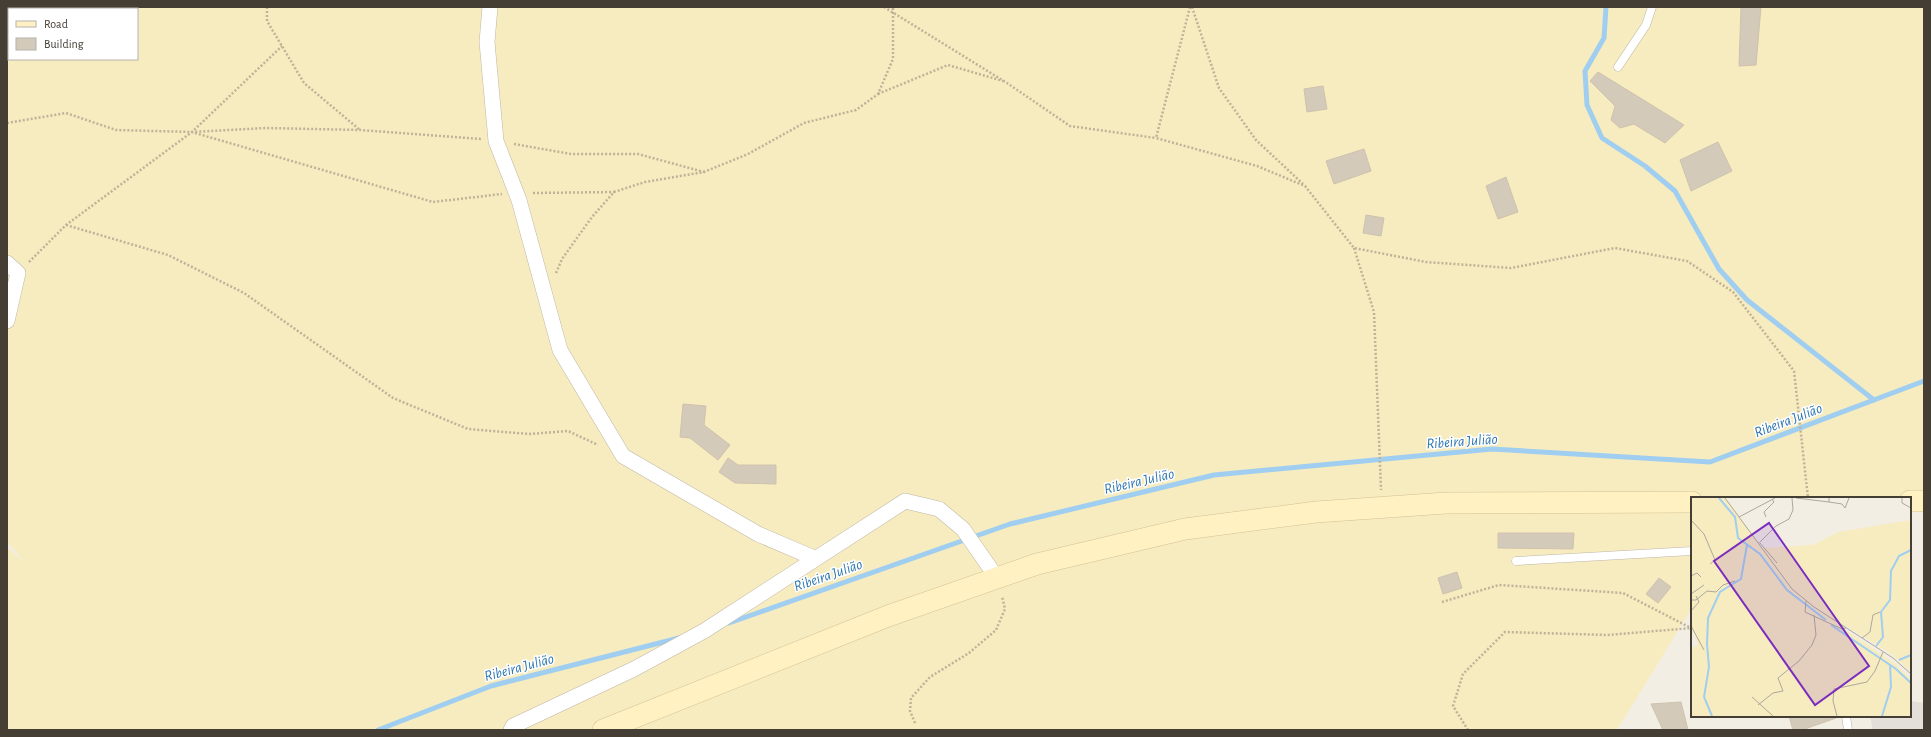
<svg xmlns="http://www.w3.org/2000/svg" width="1931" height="737" viewBox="0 0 1931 737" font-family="'Alegreya Sans',sans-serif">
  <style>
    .industrial { fill: #e4dfd9 }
    .sand { fill: #f7ecbf; fill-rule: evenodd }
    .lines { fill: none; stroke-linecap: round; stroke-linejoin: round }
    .stream { stroke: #a0cef0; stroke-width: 5 }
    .building { fill: #d4caba; stroke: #cfc2ad }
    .service-casing { stroke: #beb6a7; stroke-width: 9 }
    .minor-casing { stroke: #beb6a7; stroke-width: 16 }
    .secondary-casing { stroke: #d3c294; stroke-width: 22 }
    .path { stroke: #bfb298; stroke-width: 2.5; stroke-dasharray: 2 2; stroke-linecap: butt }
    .service { stroke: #fff; stroke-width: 8 }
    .minor { stroke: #fff; stroke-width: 15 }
    .secondary { stroke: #fff1c2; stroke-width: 21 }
    .labels { text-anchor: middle; stroke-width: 3; stroke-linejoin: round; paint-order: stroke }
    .water-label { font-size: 15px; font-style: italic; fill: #2e77b0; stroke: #fff }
    .inset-river { fill: none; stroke: #a0cef0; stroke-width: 2 }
    .inset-road { fill: none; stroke: #aca89e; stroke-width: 1 }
    .view { fill: #7b2cbf; fill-opacity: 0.15; stroke: #7b2cbf; stroke-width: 2 }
    .inset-edge { fill: none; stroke: #443e34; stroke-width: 2 }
  </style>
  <rect width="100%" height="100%" fill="#f2eee4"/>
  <path class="industrial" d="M1910,701L1924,703V730H1873L1870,716H1910Z"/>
  <path class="sand" d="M7,7H1924V512H1910V498H1692V608L1617,730H7V547L26,563L7,542ZM9,9H137V59H9Z"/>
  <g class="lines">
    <g class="stream">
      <path d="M1606,7L1604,38L1585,71L1587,105L1602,138L1645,166L1675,191L1719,269L1747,300L1874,400"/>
      <path d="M729,623L1010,524L1214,475L1492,449L1710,462L1924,381"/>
      <path d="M378,730L491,686L679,638"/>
    </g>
  </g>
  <g class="building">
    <path d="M1741,7H1761L1756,65L1739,66Z"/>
    <path d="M1598,72L1684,125L1665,143L1634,124L1620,128L1611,120L1615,106L1590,81Z"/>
    <path d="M1323,86L1327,109L1307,112L1304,89Z"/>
    <path d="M1718,142L1732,171L1691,191L1680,160Z"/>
    <path d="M1364,149L1371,171L1334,184L1326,161Z"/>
    <path d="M1506,177L1518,212L1498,219L1486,186Z"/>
    <path d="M1366,215L1384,218L1381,236L1363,233Z"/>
    <path d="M683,404L706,406L704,425L730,445L718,460L690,438L680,437Z"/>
    <path d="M728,458L738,465H776V484L735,483L719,472Z"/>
    <path d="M1498,533H1574L1573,549L1498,548Z"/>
    <path d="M1457,572L1462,588L1443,594L1438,578Z"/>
    <path d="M1659,578L1671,587L1658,603L1646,594Z"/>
    <path d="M1681,702L1688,730H1663L1651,704Z"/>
    <path d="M1789,716H1836V718L1802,730H1793Z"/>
  </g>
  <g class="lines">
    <defs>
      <g id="service">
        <path d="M1618,67L1646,25L1652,7"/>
        <path d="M1516,561L1692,551"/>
        <path d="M1846,716L1848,730"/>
      </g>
      <g id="minor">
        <path d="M490,7L487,42L496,141L519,200L560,350L623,456L758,534L814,558"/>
        <path d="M7,263L18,273L7,321"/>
        <path d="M511,730L513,726L634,669L704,631L905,501L939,509L963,529L997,578"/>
      </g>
      <g id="secondary">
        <path d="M1910,501H1924"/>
        <path d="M603,730L888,616L1037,564L1185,529L1316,512L1446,503L1692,502"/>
      </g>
    </defs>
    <use href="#service" class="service-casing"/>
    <use href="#minor" class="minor-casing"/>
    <use href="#secondary" class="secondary-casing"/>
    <g class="path">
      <path d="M267,7V21L304,83L360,130"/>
      <path d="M884,7L1007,83L1070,126L1156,138"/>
      <path d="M1190,7L1156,138L1257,166L1305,186L1354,248L1426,262L1511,268L1615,248L1687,261L1733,292L1794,371L1808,498"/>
      <path d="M1192,7L1219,88L1256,140L1303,184"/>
      <path d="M878,94L948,65L1003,81"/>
      <path d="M7,123L66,113L116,130L192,132L266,128L360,130L481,139"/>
      <path d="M195,133L433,202L502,194"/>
      <path d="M514,144L571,154H638L704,172"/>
      <path d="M533,193L614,192"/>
      <path d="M66,225L168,255L244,293L393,398L468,429L529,434L568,431L598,445"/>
      <path d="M1354,248L1374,312L1381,490"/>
      <path d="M29,262L66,225L192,132L282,46"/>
      <path d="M556,273L562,259L592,217L614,192L645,182L704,172L748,154L804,123L856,110L878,94L893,59V7"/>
      <path d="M1442,602L1499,585L1623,593L1691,628"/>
      <path d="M915,723L910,711L911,698L930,677L969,653L996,630L1005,609L1002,596"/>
      <path d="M1468,730L1453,706L1463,674L1505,632L1608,635L1692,628"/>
    </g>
    <use href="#service" class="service"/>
    <use href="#minor" class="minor"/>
    <use href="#secondary" class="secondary"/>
  </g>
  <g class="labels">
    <g class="water-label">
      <text transform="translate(1788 420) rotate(-21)" y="5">Ribeira Julião</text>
      <text transform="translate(1462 441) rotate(-4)" y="5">Ribeira Julião</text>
      <text transform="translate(1139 481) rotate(-13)" y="5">Ribeira Julião</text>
      <text transform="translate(828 575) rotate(-19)" y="5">Ribeira Julião</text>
      <text transform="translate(519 667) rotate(-15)" y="5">Ribeira Julião</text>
    </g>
  </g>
  <g transform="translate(1691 497)">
    <rect width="220" height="220" fill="#f2eee4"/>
    <path d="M0,1H35L71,51L122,48L147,35L220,23V175L200,157L155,129L153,132L205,167L220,182V219H0V152L7,147L0,130Z" fill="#f7ecbf"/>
    <path class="inset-river" d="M28,1L44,20L47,41L69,57L96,93L135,123M140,128L205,172L220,186M185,149L192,140L190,115L199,103L200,74L208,59L220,53M208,163L220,158M21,219L13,200L18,170L16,147L17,121L29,95L50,82L56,48M191,219L200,190L199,167"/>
    <path class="inset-road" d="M34,1L101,92L123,110L202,161L220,177M105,1L138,5M138,1V5L151,7L154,11L158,1M211,1V6L220,11M48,20L84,1M75,20L73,15L83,5L81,2M0,23L13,37L24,63L19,67M69,46L86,66M67,47L85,29L98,22L102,13L101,1M0,79L6,76L10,80M0,97L13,88M0,103H5L16,94L25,95L32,88L44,84M115,104L114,115L151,132L155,131M0,114L8,105L5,99M0,129L13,153M171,141L179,135L182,118L189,115M61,200L82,219M67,208L82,196L92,194L87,181L108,164L121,148L125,138L123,118M146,219L142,204L143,192L176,185L184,174L192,155"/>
    <path class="view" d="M78,26L178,169L124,208L23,64Z"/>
    <rect width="220" height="220" class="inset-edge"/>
  </g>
  <rect width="1931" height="737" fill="none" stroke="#443e34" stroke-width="16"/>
  <rect x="8" y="8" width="130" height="52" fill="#ffffff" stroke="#b4b2ae"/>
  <rect x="16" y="21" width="20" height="6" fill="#fff1c2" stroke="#b4b2ae"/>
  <text x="44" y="28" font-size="12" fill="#443e34">Road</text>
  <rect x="16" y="38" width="20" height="12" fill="#d4caba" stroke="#b4b2ae"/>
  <text x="44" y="48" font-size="12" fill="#443e34">Building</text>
</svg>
